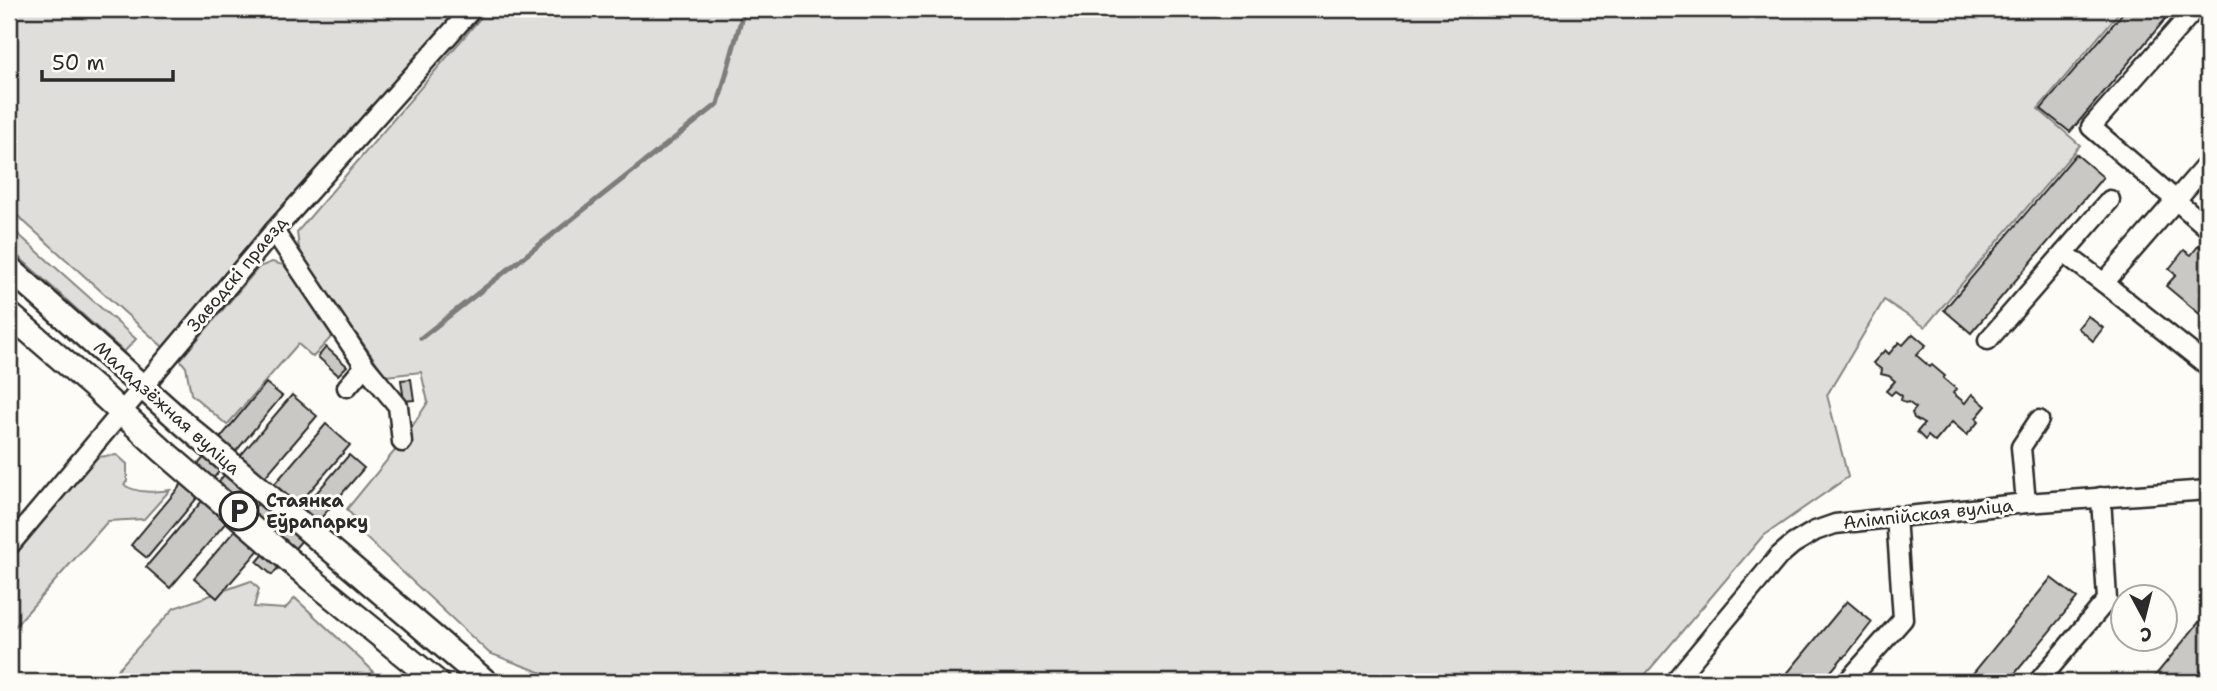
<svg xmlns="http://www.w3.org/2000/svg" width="2217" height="691" viewBox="0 0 2217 691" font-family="'Shantell Sans',sans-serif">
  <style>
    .green { fill: #dfdeda; stroke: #858482; stroke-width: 2 }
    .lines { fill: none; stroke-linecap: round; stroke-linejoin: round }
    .stream { stroke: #7e7d7b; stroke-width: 5 }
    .building { fill: #c9c8c4; stroke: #2b2b2b; stroke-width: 2 }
    .minor-casing { stroke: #2b2b2b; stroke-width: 23 }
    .major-casing { stroke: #2b2b2b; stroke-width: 28 }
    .minor { stroke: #fdfcf7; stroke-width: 18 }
    .major { stroke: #fdfcf7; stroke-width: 23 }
    .labels { text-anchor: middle; stroke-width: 6; stroke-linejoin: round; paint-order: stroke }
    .street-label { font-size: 18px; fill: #2b2b2b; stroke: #fdfcf7 }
    .poi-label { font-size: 18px; font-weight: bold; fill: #2b2b2b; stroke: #fdfcf7; text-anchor: start }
  </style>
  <rect width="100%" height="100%" fill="#fdfcf7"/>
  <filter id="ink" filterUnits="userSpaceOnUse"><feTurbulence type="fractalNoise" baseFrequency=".0143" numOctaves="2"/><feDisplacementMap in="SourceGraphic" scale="14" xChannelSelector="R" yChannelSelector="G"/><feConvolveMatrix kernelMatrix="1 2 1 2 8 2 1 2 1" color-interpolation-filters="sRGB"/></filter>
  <g filter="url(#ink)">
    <g class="green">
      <path d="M9,9H460L163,347L9,208Z"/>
      <path d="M488,9H2122L2038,109L2080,145L1925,327L1884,300L1827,395L1848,477L1762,537L1639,682H557L548,675L489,653L364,536L365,531L347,509L402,442L428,402L421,372L386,376L309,267L299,248L297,232Z"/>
      <path d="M9,226L136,339L124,352L9,248Z"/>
      <path d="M272,262L287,266L335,333L313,357L298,344L227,425L191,394L186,367L180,360L259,267Z"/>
      <path d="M117,455L127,464V481L124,485C139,494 153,492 170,490L144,519L108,521L9,633V560L97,457Z"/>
      <path d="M251,581L259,589L254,607L285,609L295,598L371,669L379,682H106L174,608Z"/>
    </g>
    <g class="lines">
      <path class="stream" d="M421,338L718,104L744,9"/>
    </g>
    <g class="building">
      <path d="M2126,9H2174L2070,132L2041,109Z"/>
      <path d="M2076,154L2103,177L1971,333L1944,310Z"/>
      <path d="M2199,245L2208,253V321L2166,286L2176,275L2169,269L2184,250L2191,255Z"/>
      <path d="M2088,316L2103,328L2093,341L2078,328Z"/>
      <path d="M1913,334L1926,345L1916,355L1930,367L1932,365L1945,376L1943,378L1956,389L1953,393L1965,403L1972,394L1986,406L1976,418L1979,421L1967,435L1952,422L1935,442L1928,436L1925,440L1917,432L1924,424L1914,418L1912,413L1916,408L1908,402L1905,403L1901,400L1902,396L1895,391L1891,395L1886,391L1895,381L1889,376L1881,374L1882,370L1873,363L1885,350L1889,354L1899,342L1903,345Z"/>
      <path d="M326,347L347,366L338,375L318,357Z"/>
      <path d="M411,379L414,400L404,401L401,380Z"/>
      <path d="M266,383L282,396L147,558L131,545Z"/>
      <path d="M292,395L317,416L170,588L146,567Z"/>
      <path d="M326,424L350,445L217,598L194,578Z"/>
      <path d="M349,455L364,468L272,575L257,562Z"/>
      <path d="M2051,578L2077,598L2008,682H1966Z"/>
      <path d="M1847,601L1872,622L1844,658L1843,657L1822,682H1780Z"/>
      <path d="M2208,611V662L2192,682H2150Z"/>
    </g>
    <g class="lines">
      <defs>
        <g id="minor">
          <path d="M2195,9L2091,127L2208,228"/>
          <path d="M2208,163L2104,283L2208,366"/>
          <path d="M274,231L365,366L347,387"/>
          <path d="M2064,253L2104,283"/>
          <path d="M1988,340L2110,200"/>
          <path d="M365,366L398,406L402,442"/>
          <path d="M2026,503L2021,447L2039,420"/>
          <path d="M9,546L274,231L472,9"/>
          <path d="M1674,682L1779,556L1793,544L1815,531L1835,524L2026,503L2208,490"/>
          <path d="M1847,682L1903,619L1896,516"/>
          <path d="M2038,682L2107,600L2101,497"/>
        </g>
        <g id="major">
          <path d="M9,268L184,424L486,682"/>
          <path d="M9,314L96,389L162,450L311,579L437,682"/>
        </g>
      </defs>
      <use href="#minor" class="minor-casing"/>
      <use href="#major" class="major-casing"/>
      <use href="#minor" class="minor"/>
      <use href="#major" class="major"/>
    </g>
  </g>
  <defs>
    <symbol id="parking-ring" viewBox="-11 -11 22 22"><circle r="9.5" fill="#fdfcf7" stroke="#2b2b2b" stroke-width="1.5"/><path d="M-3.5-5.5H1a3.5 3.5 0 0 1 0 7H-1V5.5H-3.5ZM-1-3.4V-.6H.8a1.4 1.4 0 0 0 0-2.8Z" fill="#2b2b2b"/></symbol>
  </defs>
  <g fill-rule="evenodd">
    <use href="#parking-ring" x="217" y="489" width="44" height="44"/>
  </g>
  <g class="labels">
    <g class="street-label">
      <text transform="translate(237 274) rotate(-50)" y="6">Заводскі праезд</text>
      <text transform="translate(167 408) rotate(42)" y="6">Маладзёжная вуліца</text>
      <text transform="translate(1928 514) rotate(-6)" y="6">Алімпійская вуліца</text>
    </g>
    <g class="poi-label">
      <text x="266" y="507">Стаянка<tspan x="266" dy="21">Еўрапарку</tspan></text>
    </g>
  </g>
  <rect width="2217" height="691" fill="none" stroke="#fdfcf7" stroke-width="35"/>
  <rect x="18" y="18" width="2182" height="656" fill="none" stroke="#2b2b2b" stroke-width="2.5" filter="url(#ink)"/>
  <g transform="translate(2144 618) rotate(173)"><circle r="33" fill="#fdfcf7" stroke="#a9a8a5" stroke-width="2"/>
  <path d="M0-5L12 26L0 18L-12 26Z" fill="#2b2b2b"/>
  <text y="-10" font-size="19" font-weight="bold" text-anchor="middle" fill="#2b2b2b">С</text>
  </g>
  <path d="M42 70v10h131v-10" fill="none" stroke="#2b2b2b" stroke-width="3.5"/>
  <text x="52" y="70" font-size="21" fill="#2b2b2b" stroke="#fdfcf7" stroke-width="5" paint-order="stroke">50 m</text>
</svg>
